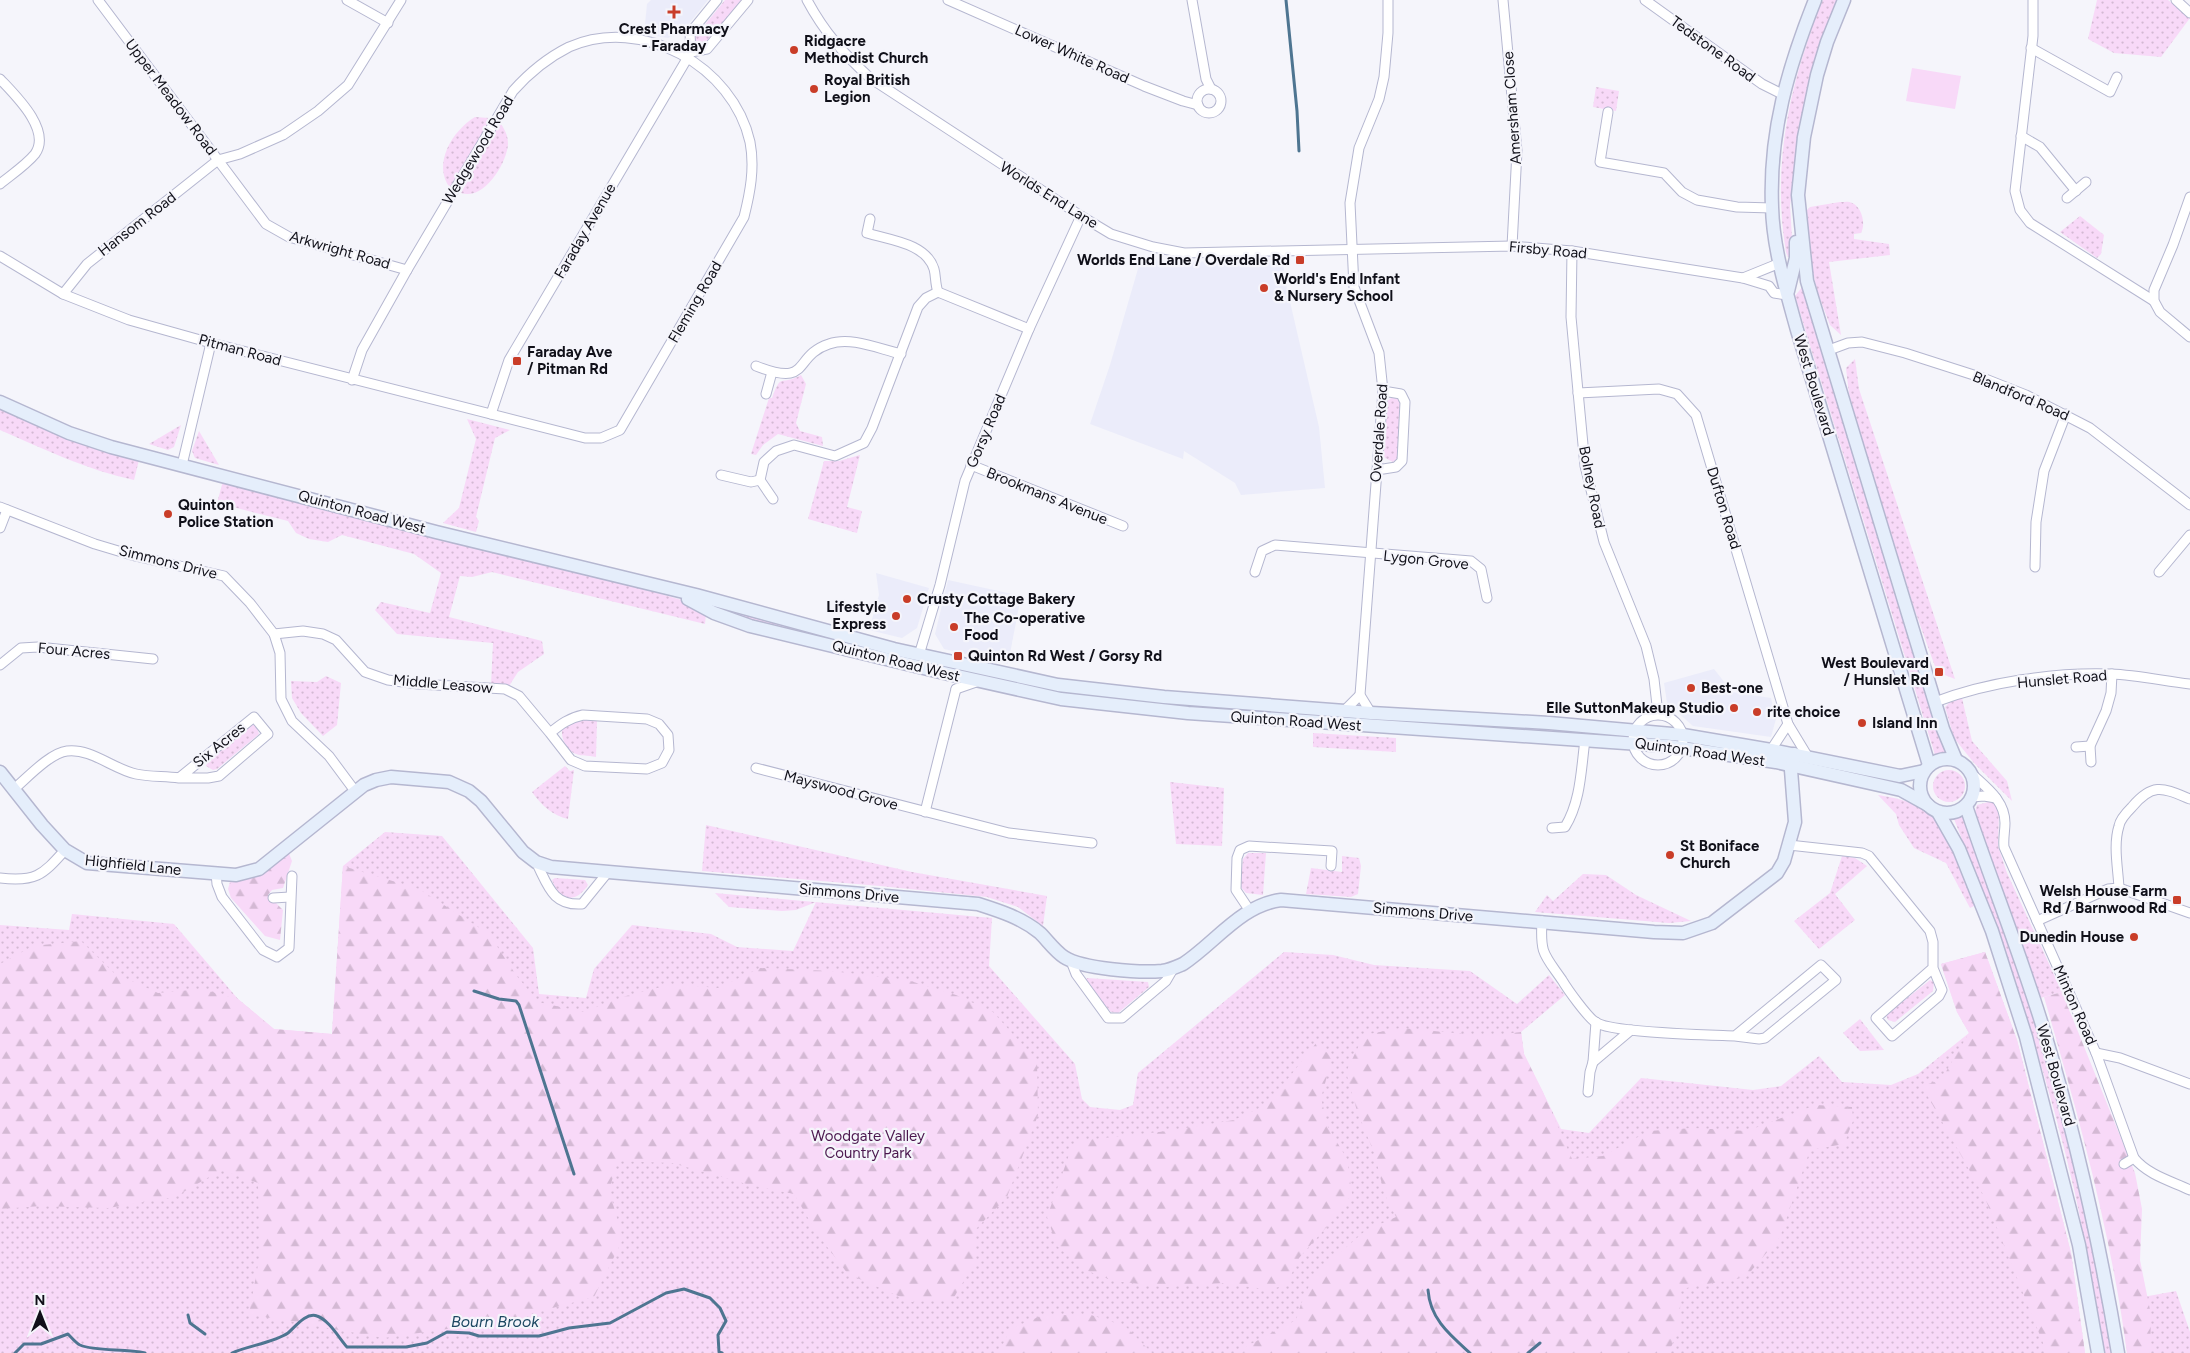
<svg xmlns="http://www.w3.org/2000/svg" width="2190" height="1353" viewBox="0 0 2190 1353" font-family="Figtree,sans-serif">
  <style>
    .built { fill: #ebecfa }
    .grass { fill: url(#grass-dots) }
    .forest { fill: url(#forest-firs) }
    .pitch { fill: #f8d9f8 }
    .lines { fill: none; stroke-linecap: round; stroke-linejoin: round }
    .stream { stroke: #4e7591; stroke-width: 3 }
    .street-casing { stroke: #b5b7d0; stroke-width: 11 }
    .secondary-casing { stroke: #b5b7d0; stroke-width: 15 }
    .street { stroke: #fff; stroke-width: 9 }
    .secondary { stroke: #e5eefb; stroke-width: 12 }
    .poi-dot { fill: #c93d28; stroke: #f5f5fb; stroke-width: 2 }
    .labels { text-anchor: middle; stroke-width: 4.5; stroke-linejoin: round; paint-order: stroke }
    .poi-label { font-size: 15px; font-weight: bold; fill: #101019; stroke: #f5f5fb; text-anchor: start }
    .street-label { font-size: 15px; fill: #101019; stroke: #f5f5fb }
    .park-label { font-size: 15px; fill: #4b174e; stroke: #f5f5fb }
    .water-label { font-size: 16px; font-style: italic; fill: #1c4862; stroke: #f5f5fb }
  </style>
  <defs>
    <pattern id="grass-dots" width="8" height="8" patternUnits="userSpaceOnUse" patternTransform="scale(1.25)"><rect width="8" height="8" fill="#f8d9f8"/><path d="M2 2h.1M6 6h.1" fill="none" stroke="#d4b9d4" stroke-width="1.8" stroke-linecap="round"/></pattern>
    <pattern id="forest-firs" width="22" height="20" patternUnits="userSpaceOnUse" patternTransform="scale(1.25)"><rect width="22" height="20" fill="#f8d9f8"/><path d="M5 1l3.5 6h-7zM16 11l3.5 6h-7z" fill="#d4b9d4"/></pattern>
  </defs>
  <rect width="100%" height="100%" fill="#f5f5fb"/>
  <g class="built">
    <path d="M651,0H708L683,31L668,38L644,34L647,4Z"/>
    <path d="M1142,255L1165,262L1283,261L1285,280L1319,427L1325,488L1241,495L1235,483L1184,451L1183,459L1090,424L1110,365Z"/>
    <path d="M876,573L929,588L917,628L902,638L869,630L879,595Z"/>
    <path d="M948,580L1021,596L1008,664L944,649L935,634Z"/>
    <path d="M1714,669L1732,692L1771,698L1776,719L1771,737L1693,726L1667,703L1664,683Z"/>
  </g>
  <g class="grass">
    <path d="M725,0H742L702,47L696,49L692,45L694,38Z"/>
    <path d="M1823,0H1839L1797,161L1790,205L1793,254L1792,257H1788L1786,252C1774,181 1784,111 1807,43C1812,29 1816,13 1823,0Z"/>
    <path d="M2097,0H2168L2190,18L2161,57L2114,53L2088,39Z"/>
    <path d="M1596,87L1619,91L1616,111L1593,107Z"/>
    <path d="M475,117L489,118L490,123L450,188C432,164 452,131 475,117Z"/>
    <path d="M500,122C504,129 508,134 508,144C507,163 484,201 461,193Z"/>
    <path d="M1840,202C1844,202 1849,201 1852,203C1862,207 1866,224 1861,233L1854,234V239L1889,244L1890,255L1829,262L1841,335L1830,325L1817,291L1810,257L1807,210L1810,207Z"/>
    <path d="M2080,216L2104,235L2101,254L2097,258L2060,232Z"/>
    <path d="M1803,286L1947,753L1935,755L1795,296Z"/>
    <path d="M1855,359L1859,389L1955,679L1937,672L1914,608L1866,454L1849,394L1846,368Z"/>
    <path d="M801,375L806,384L796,423L800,431L822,437L823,446L778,434L763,445L756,455L751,454L769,398H772C782,371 780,387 801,375Z"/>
    <path d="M1394,396L1401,400L1399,457L1393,462L1383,457L1387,401Z"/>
    <path d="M0,406L139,460L134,480C87,470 44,449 0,430Z"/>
    <path d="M467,419L510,430L495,438L476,517L479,521L476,532L443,523L459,508L476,439Z"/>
    <path d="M181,425L174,447L168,450L149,444Z"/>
    <path d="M199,431L219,465L195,458L192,451Z"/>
    <path d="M860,455L847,507L862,511L857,533L808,519L824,461H839Z"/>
    <path d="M223,481L654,592L692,603L706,614L705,624L492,572L472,577L460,576L449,617L542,641L544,654L518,672L509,686L491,685L493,643L397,634L375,610L381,602L430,613L441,573L414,554L342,535L328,542L309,539L296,533L288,521L217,503Z"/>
    <path d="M738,610L888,654L741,617L736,615Z"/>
    <path d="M326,676L341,683L337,725L323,736L301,713L292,698L291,681L317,682Z"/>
    <path d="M999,678L1339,715L1338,717L1162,706L1066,695L998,682Z"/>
    <path d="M1962,698L1972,741L2007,781L2012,801L1974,763L1954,738L1945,707L1950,702Z"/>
    <path d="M1378,718L1622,734L1620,736L1379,721Z"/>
    <path d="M586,719L597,721L596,757C588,755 579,757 572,752C565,747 557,731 566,724C571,721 580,720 586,719Z"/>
    <path d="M250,724L256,725L259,734L217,769L213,770L206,766L208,760Z"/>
    <path d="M1313,733L1396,738V752L1313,747Z"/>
    <path d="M565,766L570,771L574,770L568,819C553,816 541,805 532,792Z"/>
    <circle cx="1949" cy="786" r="16"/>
    <path d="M1170,782L1224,788L1222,846L1176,844Z"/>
    <path d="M1878,795C1895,798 1919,802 1931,815C1951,836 1965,878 1976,905L1970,908L1946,863L1914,848L1899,825L1896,814Z"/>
    <path d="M1992,801L1996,803L1999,810L1998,846L2007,873L2062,992L2040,998L1975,812L1977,805Z"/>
    <path d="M1963,816C1983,871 2005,926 2023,982C2063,1103 2091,1228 2112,1353H2104C2095,1298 2086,1243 2074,1189C2045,1063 2002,939 1954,819Z"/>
    <path d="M706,825L912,872L1047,896L1043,926L1018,907L987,897L880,886L702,871Z"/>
    <path d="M385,832L442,836L533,948L539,994L586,998L594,969L632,925L711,934L737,947L793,951L816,902L796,910L782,911L729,907L715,893L992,918L989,966L1075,1064L1082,1099L1090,1107L1120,1110L1133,1105L1138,1073L1284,952L1333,955L1374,965L1470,971L1517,1004L1549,975L1565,995L1521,1032L1524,1054L1561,1129L1589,1133L1641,1078L1753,1090L1781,1086L1819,1056L1842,1082L1891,1085L1918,1074L1969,1033L1957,1012L1941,964L1985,952L2017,1040L2071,1253L2085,1353H0V925L69,930L72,914L174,924L238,999L274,1029L332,1034L343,866Z"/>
    <path d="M1248,853H1266L1263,895L1246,893L1240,886L1243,859Z"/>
    <path d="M1342,856L1359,858L1361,866L1358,894L1351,897L1306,894L1311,868L1342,872Z"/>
    <path d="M1842,856L1855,858L1867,866L1835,894L1855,920L1819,949L1794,921L1830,893Z"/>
    <path d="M1583,874L1606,875L1636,895L1691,921L1669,923L1535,912L1547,895L1553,901Z"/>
    <path d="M555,878L585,880L588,885C581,895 576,899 563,898L556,889L552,880Z"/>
    <path d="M1087,978L1148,982L1149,987L1118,1013L1111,1012L1085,982Z"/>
    <path d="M1930,980L1934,982L1933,991L1895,1022L1888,1020L1886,1015Z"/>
    <path d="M1860,1019L1884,1050L1860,1051L1843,1033Z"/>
    <path d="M2176,1291L2190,1332V1353H2127L2121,1301Z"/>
  </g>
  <g class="forest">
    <path d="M288,851L292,861L283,888L272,890L268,895L283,910L280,940L265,936L231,898L228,889L230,882L264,871Z"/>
    <path d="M343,866L419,889L489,934L516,975L538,1002L583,1012L626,996L673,984L718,988L760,968L831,971L907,980L956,995L993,1012L1037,1061L1038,1115L1007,1197L976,1229L974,1264L953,1299L912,1302L848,1274L818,1235L794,1194L750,1185L672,1163L618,1161L609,1190L623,1239L594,1297L503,1321L384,1338L249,1314L260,1254L258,1183L221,1170L175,1197L108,1208L41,1206L0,1209V964L33,946L81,941L114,973L158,993L201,989L238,999L274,1029L332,1034Z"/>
    <path d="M1985,952L2017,1040L2071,1253L2085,1353H2047L1985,1198L1922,1086L1941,1080L1969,1033L1957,1012L1941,964Z"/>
    <path d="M2062,992L2135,1173L2142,1209L2140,1260L2151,1315L2150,1353H2127C2111,1232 2078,1114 2044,997Z"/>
    <path d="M1401,1028L1487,1036L1521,1032L1524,1054L1543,1092L1572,1159L1603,1156L1649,1131L1693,1128L1747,1131L1816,1105L1852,1107L1853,1121L1844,1144L1810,1150L1780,1237L1746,1277L1681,1289L1679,1331L1668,1353H1234L1296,1320L1301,1304L1314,1275L1365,1231L1396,1217L1384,1193L1375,1155L1357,1111L1346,1072L1364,1035Z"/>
    <path d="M1317,1042L1332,1058L1321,1098L1328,1127L1347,1159L1352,1194L1331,1222L1299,1258L1287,1284L1270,1290L1224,1283L1164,1287L1114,1281L1085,1270L1057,1246L1047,1217L1069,1155L1077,1141L1168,1131L1234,1120L1268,1104Z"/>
    <path d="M1043,1315H1091L1125,1326L1152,1353H999L1010,1329Z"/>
  </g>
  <path class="pitch" d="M1912,68L1961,76L1955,109L1906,101Z"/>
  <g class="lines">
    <g class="stream">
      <path d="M1286,0L1297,111L1299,151"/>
      <path d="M474,991L499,999L516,1001L519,1005L574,1174"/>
      <path d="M1428,1290C1430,1319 1450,1335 1470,1353"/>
      <path d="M188,1315L190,1323L205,1334"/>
      <path d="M15,1353L24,1344H41L68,1334C71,1337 76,1343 80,1345C96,1352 126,1348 145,1353"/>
      <path d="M232,1353C248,1346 275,1342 288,1333C295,1327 306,1312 317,1316C329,1320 339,1338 347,1347H406L427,1343L447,1332L469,1333L479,1336H539L569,1328L610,1323L666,1293L684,1289L710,1298L720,1308L726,1321L718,1335L719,1352L722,1353"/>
      <path d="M1528,1353L1540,1343"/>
    </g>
    <defs>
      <g id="street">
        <path d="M98,0L218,160L240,154L283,135L318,111L348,85L401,0"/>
        <path d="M347,0L388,23"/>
        <path d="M807,0C824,32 843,53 870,78L1081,216L1111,234L1153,247L1184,253L1512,246L1572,251L1743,278L1769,286L1774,293L1787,295"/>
        <path d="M948,0L1144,86L1183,101L1198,105"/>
        <path d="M1192,0L1206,79L1211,89"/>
        <path d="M1503,0L1517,151L1512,246"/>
        <path d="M1645,0L1762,84L1782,94"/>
        <path d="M2033,0V36L2015,191L2020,210L2030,223L2154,301"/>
        <path d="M2176,0L2190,13"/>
        <path d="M2031,48L2110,92L2117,77"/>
        <path d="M691,52L707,49L748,0"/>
        <path d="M0,79C15,95 52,130 35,154C26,165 11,175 0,184"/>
        <circle cx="1209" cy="101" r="12"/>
        <path d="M1608,112L1600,162L1664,173L1682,192L1697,200L1737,207L1772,208"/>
        <path d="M2021,136L2040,147L2076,191"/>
        <path d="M2190,197L2173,245L2154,290V301L2160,312L2190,337"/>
        <path d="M2067,198L2086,182"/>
        <path d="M870,219L867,233C889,240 926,243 934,269C936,276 935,284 938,292"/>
        <path d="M1572,251L1571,317L1585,466L1604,542L1646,646L1654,679L1658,714"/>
        <path d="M0,256L63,294L129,320L211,343L585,438H601L620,430L744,217C750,193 755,168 750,142C733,66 642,15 569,47C547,58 529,73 513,91L407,270L362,350L352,380"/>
        <path d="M1743,278L1780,263"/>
        <path d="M63,294L87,264L218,160L266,224L289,237L407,270"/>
        <path d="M1829,350L1848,343L1862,342L1905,353L1983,378L2026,395L2090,428L2190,505"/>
        <path d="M756,366C812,388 792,356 829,344C851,336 879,349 901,354"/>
        <path d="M1578,393L1659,389L1677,394L1696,415L1788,724L1808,757"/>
        <path d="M766,394L772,372"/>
        <path d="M491,414L509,360L691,52L690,33L717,0"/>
        <path d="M182,465L211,343"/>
        <path d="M971,465L1123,526"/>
        <path d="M1377,470L1396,467L1402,461L1405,402L1401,394L1383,391"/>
        <path d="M721,475L751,482L760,480"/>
        <path d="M773,499L760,480L764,462L776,451L794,445L835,456L864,443L872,428L918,307L926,298L938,292L1029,329"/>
        <path d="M0,507L95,544L135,556L224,576L250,603L274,634L280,653L281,699L292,721L329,756L355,791"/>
        <path d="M0,528L7,510"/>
        <path d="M2035,567L2036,522L2044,471L2066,414"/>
        <path d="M1255,572L1262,551L1275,545L1471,561L1481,569L1487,598"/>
        <path d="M2159,572L2190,535"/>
        <path d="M274,634L303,631L323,634L336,640L365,672L388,680L418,684L505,689L519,696L550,733C561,724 569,718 583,715L647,719L659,724L668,735L669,750L662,763L647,769L585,766L571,760L550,733"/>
        <path d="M919,655L940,585L965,481L1029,329L1081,216"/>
        <path d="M0,665L21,648L38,647L153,659"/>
        <path d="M956,689L979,681"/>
        <path d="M1935,702C1987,682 2055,672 2111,674C2137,675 2164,681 2190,684"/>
        <path d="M1344,711L1360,695"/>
        <path d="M1371,713L1360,695L1383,391L1379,353L1354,287L1350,203L1359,148L1379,99L1384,77L1388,33V0"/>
        <circle cx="1658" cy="740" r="25"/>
        <path d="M2076,747L2090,746"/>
        <path d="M1771,750L1788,724"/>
        <path d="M2091,762L2090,746L2106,711L2111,693L2112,674"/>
        <path d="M756,768L1009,833L1092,843"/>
        <path d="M1973,775C1987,788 2005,801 2005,823C2005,831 2003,839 2004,847L2096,1053L2134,1158C2148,1175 2171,1181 2190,1190"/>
        <path d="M14,789C27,778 50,753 67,751C91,748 113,769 136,774C150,777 165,776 179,778L254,717L268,734L219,776L208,778H179"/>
        <path d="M1972,797L1984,796L1996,798"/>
        <path d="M925,812L956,689"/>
        <path d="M1552,828L1565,827C1581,801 1581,769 1585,740"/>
        <path d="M1789,845L1862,853L1869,856L1930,931L1933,942V968L1876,1018L1892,1036L1939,996L1942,990L1933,968"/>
        <path d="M536,862C548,885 552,906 582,904L608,872"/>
        <path d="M216,873L217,884L222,897L263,950L277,957L289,948L292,876"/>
        <path d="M0,878C35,882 42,876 65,850"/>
        <path d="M2119,888C2118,868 2113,845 2119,826C2120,819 2127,812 2132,807C2153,782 2163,788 2190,799"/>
        <path d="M273,898L290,897"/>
        <path d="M1250,911L1236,890L1237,858L1240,850L1249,846L1332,851L1331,866"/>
        <path d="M1542,921C1540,954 1544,954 1562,980C1568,990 1586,1015 1595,1022C1610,1033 1712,1035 1735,1036L1821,965L1836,980L1765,1038L1759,1039L1735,1036"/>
        <path d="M2037,921L2108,889L2119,888L2190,913"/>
        <path d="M1071,961L1076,974L1108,1018H1122L1166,981L1173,969"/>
        <path d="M1596,1022L1593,1062L1631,1030"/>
        <path d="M2096,1053L2120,1058L2190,1084"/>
        <path d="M1588,1092L1590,1072L1593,1062"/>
        <path d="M2124,1164L2134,1158"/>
      </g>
      <g id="secondary">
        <path d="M1815,0C1788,68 1769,132 1772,207C1773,248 1786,290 1797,330L1929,765"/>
        <path d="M1844,0L1827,42L1817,75L1804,137L1798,195L1807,281L1943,729L1956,760"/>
        <path d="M1788,291L1796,258V242"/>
        <path d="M0,402L69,433L111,447L436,532L696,595L894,649L1058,685L1164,697L1371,713L1549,723L1683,735L1771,750L1900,776L1924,771"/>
        <path d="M688,599L714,613L750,626L944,673L1061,699L1188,713L1668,746L1776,762L1901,790L1928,805"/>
        <circle cx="1947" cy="786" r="27"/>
        <path d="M0,772L42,825L65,850L87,863L236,875L259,869L364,785L376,780L391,777L449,782L469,791L481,801L523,852L536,862L551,867L978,904C1000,911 1022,918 1040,933C1048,941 1055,951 1064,957C1082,969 1140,973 1162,971C1170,970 1176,967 1183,964C1215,943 1241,905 1281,900L1654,932L1683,933L1712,923L1777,873L1784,861L1795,822L1791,770L1794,754"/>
        <path d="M1966,806C1991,881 2021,955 2044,1031C2076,1137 2100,1245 2118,1353"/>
        <path d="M1938,812L1959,849L1992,931L2026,1037L2079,1245L2098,1353"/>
      </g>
    </defs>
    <use href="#street" class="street-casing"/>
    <use href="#secondary" class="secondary-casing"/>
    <use href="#street" class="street"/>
    <use href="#secondary" class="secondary"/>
  </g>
  <g class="poi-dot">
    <path d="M671.5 4.5h5v5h5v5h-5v5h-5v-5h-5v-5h5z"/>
    <circle cx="794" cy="50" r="5"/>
    <circle cx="814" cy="89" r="5"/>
    <rect x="1295" y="255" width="10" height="10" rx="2.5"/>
    <circle cx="1264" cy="288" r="5"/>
    <rect x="512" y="356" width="10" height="10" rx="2.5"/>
    <circle cx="168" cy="514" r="5"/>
    <circle cx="907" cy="599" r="5"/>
    <circle cx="896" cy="616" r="5"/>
    <circle cx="954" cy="627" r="5"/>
    <rect x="953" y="651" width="10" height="10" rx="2.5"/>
    <rect x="1934" y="667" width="10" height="10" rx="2.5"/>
    <circle cx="1691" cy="688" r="5"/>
    <circle cx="1734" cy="708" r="5"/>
    <circle cx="1757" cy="712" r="5"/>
    <circle cx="1862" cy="723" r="5"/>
    <circle cx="1670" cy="855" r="5"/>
    <rect x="2172" y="895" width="10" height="10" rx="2.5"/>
    <circle cx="2134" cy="937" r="5"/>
  </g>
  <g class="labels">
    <g class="poi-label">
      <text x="674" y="34" text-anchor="middle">Crest Pharmacy<tspan x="674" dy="17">- Faraday</tspan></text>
      <text x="804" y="46">Ridgacre<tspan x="804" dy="17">Methodist Church</tspan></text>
      <text x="824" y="85">Royal British<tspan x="824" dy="17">Legion</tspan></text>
      <text x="1290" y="265" text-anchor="end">Worlds End Lane / Overdale Rd</text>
      <text x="1274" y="284">World's End Infant<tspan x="1274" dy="17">&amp; Nursery School</tspan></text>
      <text x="527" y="357">Faraday Ave<tspan x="527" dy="17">/ Pitman Rd</tspan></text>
      <text x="178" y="510">Quinton<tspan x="178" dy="17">Police Station</tspan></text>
      <text x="917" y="604">Crusty Cottage Bakery</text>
      <text x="886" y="612" text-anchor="end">Lifestyle<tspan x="886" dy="17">Express</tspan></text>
      <text x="964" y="623">The Co-operative<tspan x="964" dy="17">Food</tspan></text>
      <text x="968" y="661">Quinton Rd West / Gorsy Rd</text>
      <text x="1929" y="668" text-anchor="end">West Boulevard<tspan x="1929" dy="17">/ Hunslet Rd</tspan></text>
      <text x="1701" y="693">Best-one</text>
      <text x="1724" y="713" text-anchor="end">Elle SuttonMakeup Studio</text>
      <text x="1767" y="717">rite choice</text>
      <text x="1872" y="728">Island Inn</text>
      <text x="1680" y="851">St Boniface<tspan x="1680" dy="17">Church</tspan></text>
      <text x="2167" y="896" text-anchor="end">Welsh House Farm<tspan x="2167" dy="17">Rd / Barnwood Rd</tspan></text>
      <text x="2124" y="942" text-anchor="end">Dunedin House</text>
    </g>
    <g class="street-label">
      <text transform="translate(1713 49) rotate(36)" y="5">Tedstone Road</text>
      <text transform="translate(1072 54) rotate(24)" y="5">Lower White Road</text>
      <text transform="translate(171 97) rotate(53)" y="5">Upper Meadow Road</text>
      <text transform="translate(1512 108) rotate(-94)" y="5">Amersham Close</text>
      <text transform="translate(478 150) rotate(-59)" y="5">Wedgewood Road</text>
      <text transform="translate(1049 195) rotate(32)" y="5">Worlds End Lane</text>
      <text transform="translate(137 224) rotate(-38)" y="5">Hansom Road</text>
      <text transform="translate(585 231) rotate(-60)" y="5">Faraday Avenue</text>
      <text transform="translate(340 250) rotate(16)" y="5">Arkwright Road</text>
      <text transform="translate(1548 250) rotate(5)" y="5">Firsby Road</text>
      <text transform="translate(695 302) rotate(-60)" y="5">Fleming Road</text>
      <text transform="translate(240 350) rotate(15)" y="5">Pitman Road</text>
      <text transform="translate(1814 385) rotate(73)" y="5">West Boulevard</text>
      <text transform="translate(2021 396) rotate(23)" y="5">Blandford Road</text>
      <text transform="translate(986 431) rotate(-67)" y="5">Gorsy Road</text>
      <text transform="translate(1379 433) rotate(-86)" y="5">Overdale Road</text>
      <text transform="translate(1592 487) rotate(79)" y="5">Bolney Road</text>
      <text transform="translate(1047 496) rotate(22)" y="5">Brookmans Avenue</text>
      <text transform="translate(1724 508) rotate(73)" y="5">Dufton Road</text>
      <text transform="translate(362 512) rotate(15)" y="5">Quinton Road West</text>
      <text transform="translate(1426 560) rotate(6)" y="5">Lygon Grove</text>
      <text transform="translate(168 562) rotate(14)" y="5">Simmons Drive</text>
      <text transform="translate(74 651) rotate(5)" y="5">Four Acres</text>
      <text transform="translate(896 661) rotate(14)" y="5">Quinton Road West</text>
      <text transform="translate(2062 679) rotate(-5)" y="5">Hunslet Road</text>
      <text transform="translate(443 684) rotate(5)" y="5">Middle Leasow</text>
      <text transform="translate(1296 721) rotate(4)" y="5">Quinton Road West</text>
      <text transform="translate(219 745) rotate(-39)" y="5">Six Acres</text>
      <text transform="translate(1700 752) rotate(8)" y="5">Quinton Road West</text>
      <text transform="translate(841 790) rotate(15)" y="5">Mayswood Grove</text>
      <text transform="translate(133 865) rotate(6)" y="5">Highfield Lane</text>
      <text transform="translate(849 893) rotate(5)" y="5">Simmons Drive</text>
      <text transform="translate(1423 912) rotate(5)" y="5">Simmons Drive</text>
      <text transform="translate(2075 1005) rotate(66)" y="5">Minton Road</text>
      <text transform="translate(2056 1075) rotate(74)" y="5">West Boulevard</text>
    </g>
    <g class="park-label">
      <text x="868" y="1141">Woodgate Valley<tspan x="868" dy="17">Country Park</tspan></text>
    </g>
    <g class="water-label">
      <text x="495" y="1327">Bourn Brook</text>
    </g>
  </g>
  <g transform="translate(40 1313)" stroke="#f5f5fb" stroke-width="4" paint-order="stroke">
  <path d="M0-4L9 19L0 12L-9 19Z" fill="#101019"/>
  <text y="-8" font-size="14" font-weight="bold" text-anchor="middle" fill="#101019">N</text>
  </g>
</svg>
